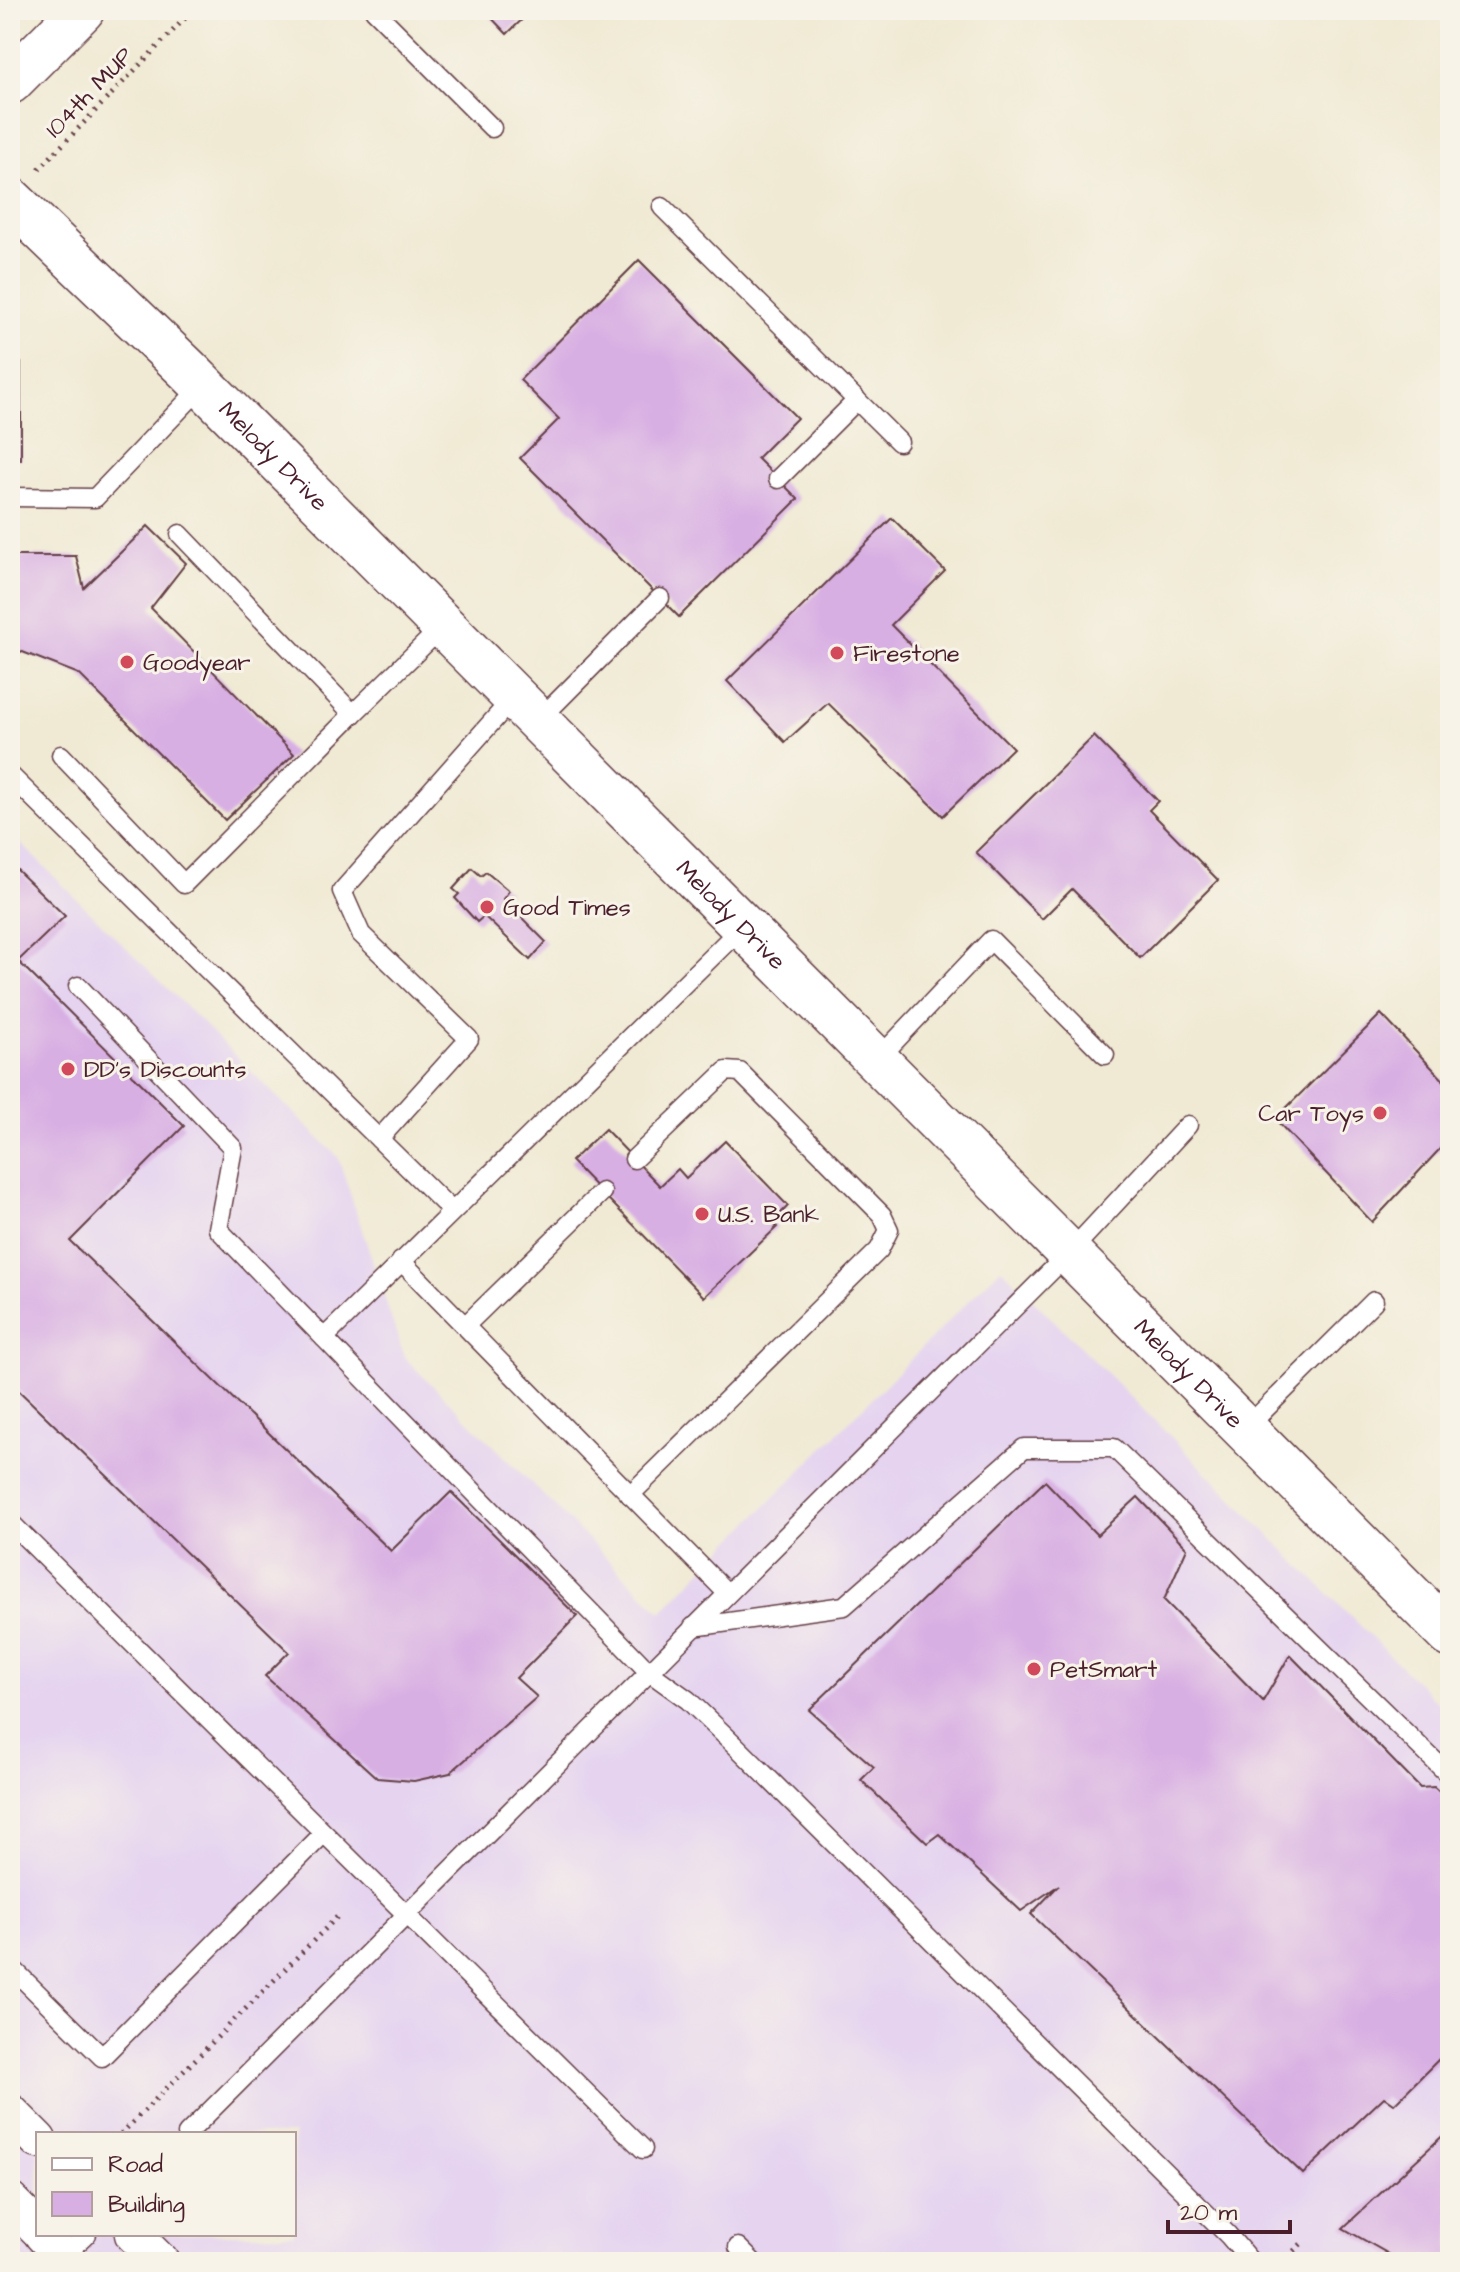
<svg xmlns="http://www.w3.org/2000/svg" width="1460" height="2272" viewBox="0 0 1460 2272" font-family="'Architects Daughter',sans-serif">
  <style>
    .built { fill: #e5d3f0; fill-rule: evenodd }
    .building { fill: #d8afe3 }
    .lines { fill: none; stroke-linecap: round; stroke-linejoin: round }
    .service-casing { stroke: #633d44; stroke-width: 21 }
    .minor-casing { stroke: #633d44; stroke-width: 39 }
    .tertiary-casing { stroke: #633d44; stroke-width: 47 }
    .primary-casing { stroke: #633d44; stroke-width: 47 }
    .path { stroke: #633d44; stroke-width: 5; stroke-dasharray: 2 6; stroke-linecap: butt }
    .service { stroke: #fff; stroke-width: 18 }
    .minor { stroke: #fff; stroke-width: 36 }
    .tertiary { stroke: #fff; stroke-width: 44 }
    .primary { stroke: #fff; stroke-width: 44 }
    .poi-dot { fill: #d1495b; stroke: #f7f3e8; stroke-width: 3 }
    .labels { text-anchor: middle; stroke-width: 6; stroke-linejoin: round; paint-order: stroke }
    .street-label { font-size: 24px; fill: #4a1f2b; stroke: #f7f3e8 }
    .poi-label { font-size: 24px; fill: #4a1f2b; stroke: #f7f3e8; text-anchor: start }
  </style>
  <rect width="100%" height="100%" fill="#f7f3e8"/>
  <filter id="ink" filterUnits="userSpaceOnUse"><feTurbulence type="fractalNoise" baseFrequency=".0125" numOctaves="2"/><feDisplacementMap in="SourceGraphic" scale="16" xChannelSelector="R" yChannelSelector="G"/><feConvolveMatrix kernelMatrix="1 2 1 2 8 2 1 2 1" color-interpolation-filters="sRGB"/></filter>
  <filter id="wash" filterUnits="userSpaceOnUse"><feTurbulence type="fractalNoise" baseFrequency=".006" numOctaves="4" result="noise"/><feDisplacementMap in="SourceGraphic" scale="32" xChannelSelector="R" yChannelSelector="G"/><feGaussianBlur stdDeviation="1.8" result="paint"/><feColorMatrix in="noise" values="0 0 0 0 0 0 0 0 0 0 0 0 0 0 0 0 0 1.4 0 .05"/><feComposite in="paint" operator="in"/></filter>
  <g filter="url(#wash)">
    <rect width="100%" height="100%" fill="#f0ead4"/>
    <path class="built" d="M10,833L338,1157L404,1357L661,1612L1001,1268L1450,1715V2262H10ZM38,2134H294V2234H38Z"/>
    <g id="blocks">
      <g class="building">
        <path d="M484,10H532L507,34Z"/>
        <path d="M639,260L797,418L757,458L798,499L679,617L520,458L559,419L520,380Z"/>
        <path d="M10,363H21V459L10,460Z"/>
        <path d="M892,518L945,571L891,625L1013,748L943,816L828,703L785,742L727,681Z"/>
        <path d="M148,526L186,563L151,608L294,754L225,820L79,674L20,651L10,660V556H76L84,588Z"/>
        <path d="M1094,736L1158,801L1149,810L1218,880L1140,958L1072,889L1042,919L976,852Z"/>
        <path d="M13,866L65,916L18,961L184,1126L70,1241L391,1551L451,1492L577,1616L516,1678L537,1697L450,1773L414,1781L377,1778L265,1676L289,1652L10,1382V869Z"/>
        <path d="M472,868L481,876L486,872L509,891L503,899L546,942L530,960L484,916L477,922L455,898L459,894L453,889Z"/>
        <path d="M1381,1014L1450,1087V1138L1372,1222L1275,1119Z"/>
        <path d="M605,1129L660,1186L678,1169L686,1178L725,1141L788,1206L772,1222L777,1227L704,1297L571,1161Z"/>
        <path d="M1045,1481L1097,1535L1138,1497L1187,1548L1164,1600L1263,1701L1290,1655L1420,1788L1434,1787L1450,1802V2048L1394,2104L1384,2097L1303,2174L1031,1914L1059,1885L1021,1911L939,1834L927,1843L861,1780L874,1767L809,1710Z"/>
        <path d="M1450,2129V2262H1403L1343,2228Z"/>
      </g>
    </g>
  </g>
  <g filter="url(#ink)">
    <use href="#blocks" fill-opacity="0" stroke="#633d44" stroke-width="2"/>
    <g class="lines">
      <defs>
        <g id="service">
          <path d="M374,10L492,128"/>
          <path d="M662,207L899,442"/>
          <path d="M778,479L857,400"/>
          <path d="M10,497L95,498L203,385"/>
          <path d="M180,534L353,714L443,626"/>
          <path d="M538,721L660,598"/>
          <path d="M61,755L184,884L353,714"/>
          <path d="M10,775L452,1211"/>
          <path d="M78,986L233,1148L218,1229L649,1672L688,1700L735,1745L1228,2235L1251,2262"/>
          <path d="M877,1060L991,940L1105,1055"/>
          <path d="M379,1139L469,1039L361,934L342,891L514,697"/>
          <path d="M401,1261L727,1593"/>
          <path d="M465,1326L602,1192"/>
          <path d="M324,1338L743,926"/>
          <path d="M1245,1429L1374,1301"/>
          <path d="M630,1495L879,1250L889,1230L882,1215L740,1072L726,1071L634,1159"/>
          <path d="M10,1522L643,2149"/>
          <path d="M693,1627L844,1606L1024,1448H1114L1450,1776"/>
          <path d="M10,1966L102,2057L323,1834"/>
          <path d="M187,2134L1069,1253L1188,1125"/>
          <path d="M738,2247L753,2262"/>
          <path d="M60,2260L87,2234"/>
        </g>
        <g id="minor">
          <path d="M10,2112L38,2140"/>
          <path d="M10,2201L38,2229"/>
          <path d="M42,2234L68,2262"/>
          <path d="M133,2234L161,2262"/>
        </g>
        <g id="tertiary">
          <path id="s1" d="M10,199L188,370L1450,1635"/>
        </g>
        <path id="primary" d="M10,82L82,10"/>
      </defs>
      <use href="#service" class="service-casing"/>
      <use href="#minor" class="minor-casing"/>
      <use href="#tertiary" class="tertiary-casing"/>
      <use href="#primary" class="primary-casing"/>
      <g class="path">
        <path d="M39,169L193,10"/>
        <path d="M121,2134L337,1917"/>
        <path d="M1282,2262L1301,2244"/>
      </g>
      <use href="#service" class="service"/>
      <use href="#minor" class="minor"/>
      <use href="#tertiary" class="tertiary"/>
      <use href="#primary" class="primary"/>
    </g>
  </g>
  <g class="poi-dot">
    <circle cx="837" cy="653" r="8"/>
    <circle cx="127" cy="662" r="8"/>
    <circle cx="487" cy="907" r="8"/>
    <circle cx="68" cy="1069" r="8"/>
    <circle cx="1380" cy="1113" r="8"/>
    <circle cx="702" cy="1214" r="8"/>
    <circle cx="1034" cy="1669" r="8"/>
  </g>
  <g class="labels">
    <g class="street-label">
      <text transform="translate(89 92) rotate(-46)" y="8">104th MUP</text>
      <text dy="8" stroke="none"><textPath href="#s1" startOffset="368">Melody Drive</textPath></text>
      <text dy="8" stroke="none"><textPath href="#s1" startOffset="1016">Melody Drive</textPath></text>
      <text dy="8" stroke="none"><textPath href="#s1" startOffset="1664">Melody Drive</textPath></text>
    </g>
    <g class="poi-label">
      <text x="853" y="661">Firestone</text>
      <text x="143" y="670">Goodyear</text>
      <text x="503" y="915">Good Times</text>
      <text x="84" y="1077">DD's Discounts</text>
      <text x="1364" y="1121" text-anchor="end">Car Toys</text>
      <text x="718" y="1222">U.S. Bank</text>
      <text x="1050" y="1677">PetSmart</text>
    </g>
  </g>
  <rect width="1460" height="2272" fill="none" stroke="#f7f3e8" stroke-width="40"/>
  <rect x="36" y="2132" width="260" height="104" fill="#f7f3e8" stroke="#b29e9c" stroke-width="2"/>
  <rect x="52" y="2158" width="40" height="12" fill="#ffffff" stroke="#b29e9c" stroke-width="2"/>
  <text x="108" y="2172" font-size="24" fill="#4a1f2b">Road</text>
  <rect x="52" y="2192" width="40" height="24" fill="#d8afe3" stroke="#b29e9c" stroke-width="2"/>
  <text x="108" y="2212" font-size="24" fill="#4a1f2b">Building</text>
  <path d="M1168 2220v12h122v-12" fill="none" stroke="#4a1f2b" stroke-width="4"/>
  <text x="1180" y="2220" font-size="24" fill="#4a1f2b" stroke="#f7f3e8" stroke-width="6" paint-order="stroke">20 m</text>
</svg>
